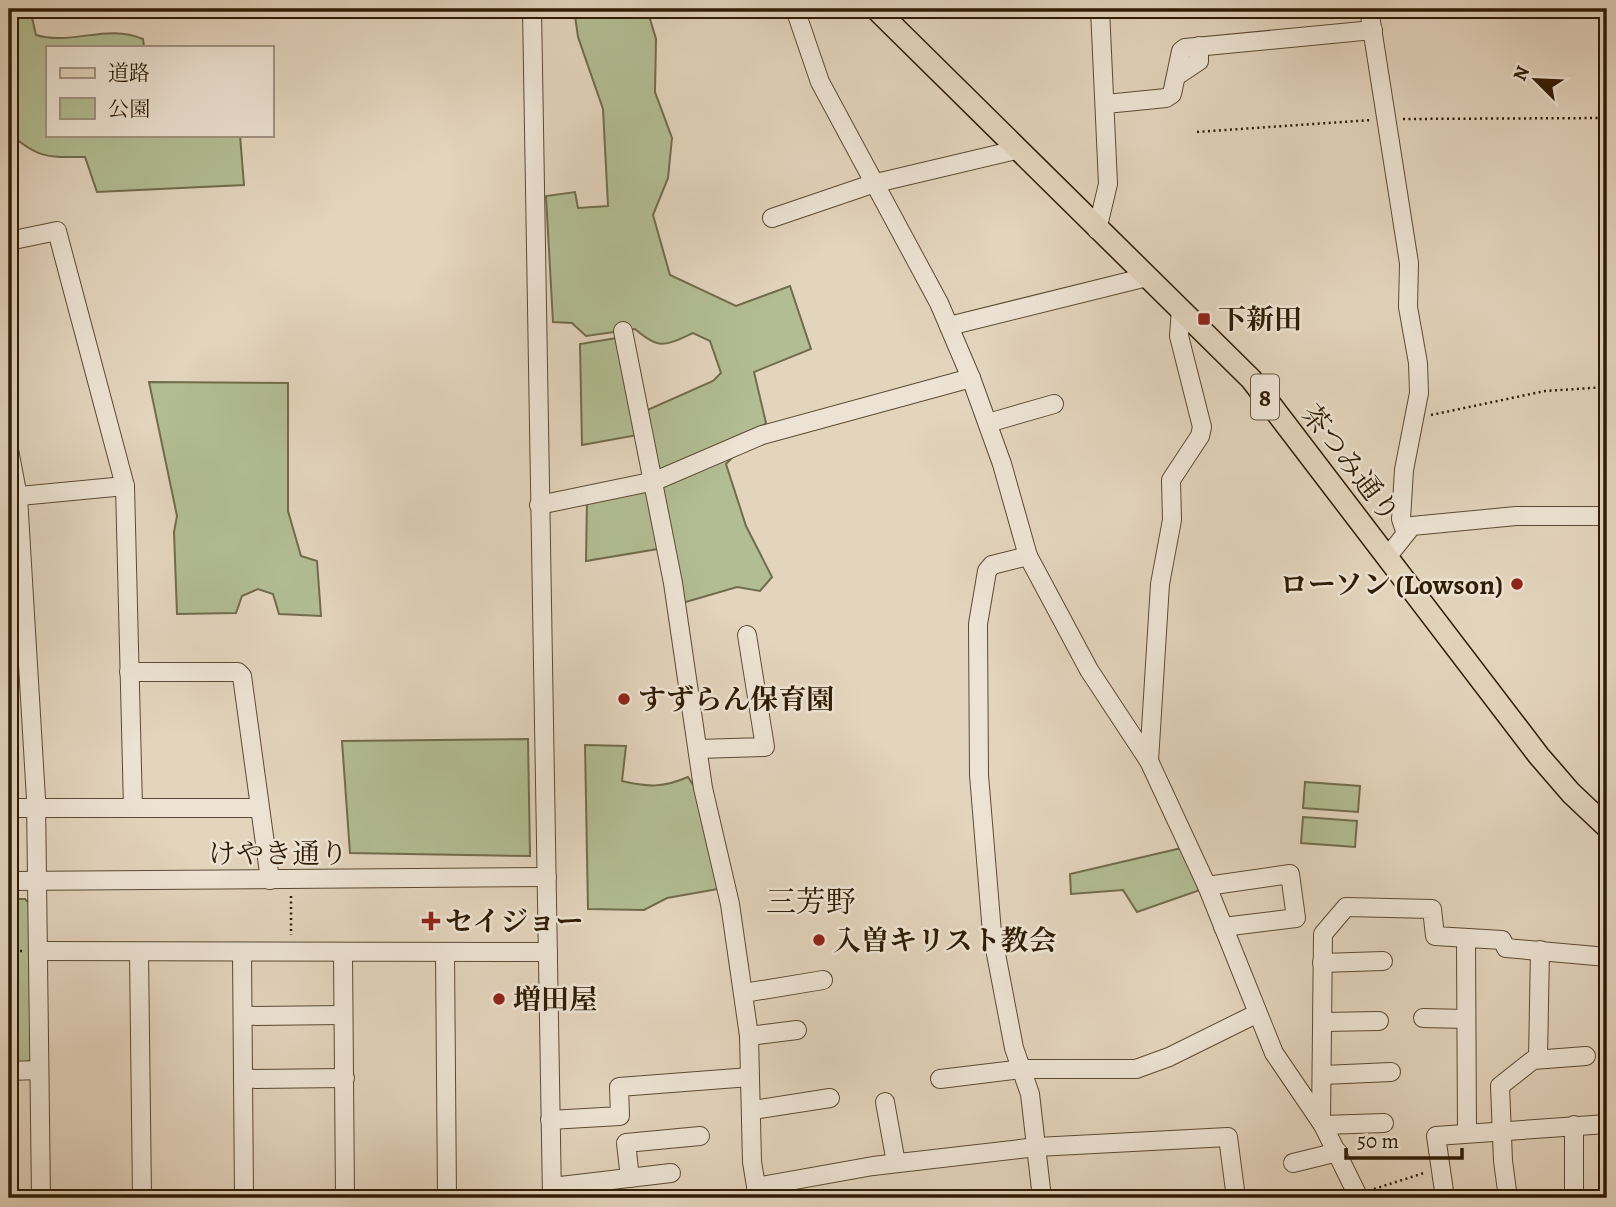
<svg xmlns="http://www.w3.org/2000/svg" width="1616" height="1207" viewBox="0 0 1616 1207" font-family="Alegreya,'Noto Serif JP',serif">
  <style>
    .green { fill: #b2bd93; stroke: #716c4c; stroke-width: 2 }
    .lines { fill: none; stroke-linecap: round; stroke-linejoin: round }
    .minor-casing { stroke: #5d4a32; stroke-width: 20 }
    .major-casing { stroke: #301c04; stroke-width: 24 }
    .path { stroke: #301c04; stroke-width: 2.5; stroke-dasharray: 2 3.5; stroke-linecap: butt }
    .minor { stroke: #ede3d4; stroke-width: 18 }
    .major { stroke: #e3d4bd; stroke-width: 21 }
    .poi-dot { fill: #8f2418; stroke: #ede3d4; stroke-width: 2.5 }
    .labels { text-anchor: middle; stroke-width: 5; stroke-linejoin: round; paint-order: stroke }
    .shield { fill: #ede3d4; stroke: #695842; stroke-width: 2 }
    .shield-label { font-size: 26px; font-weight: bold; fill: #301c04 }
    .poi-label { font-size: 28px; font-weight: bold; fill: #301c04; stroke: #ede3d4; text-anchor: start }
    .street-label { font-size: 28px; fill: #301c04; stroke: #ede3d4 }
    .neighbourhood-label { font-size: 30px; fill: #301c04; stroke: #ede3d4 }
  </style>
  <rect width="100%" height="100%" fill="#e3d4bd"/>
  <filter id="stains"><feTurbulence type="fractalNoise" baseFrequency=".00286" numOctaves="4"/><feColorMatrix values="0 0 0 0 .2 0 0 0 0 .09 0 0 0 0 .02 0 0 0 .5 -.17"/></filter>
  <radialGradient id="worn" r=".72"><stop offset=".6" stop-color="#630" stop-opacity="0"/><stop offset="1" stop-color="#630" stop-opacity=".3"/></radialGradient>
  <g class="green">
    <path d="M9,9H30L36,35C72,46 107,23 143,39L144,47H47V135H240L244,185L97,192L85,157C47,157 39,159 9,133Z"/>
    <path d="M574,9H647L656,39L655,92L672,138L668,178L653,215L670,275L736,306L790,286L811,349L754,372L766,423L726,464L746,526L772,577L760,591L737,587L679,604L670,547L586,561L587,499L662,484L645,411L713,381L721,373L710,341L693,333C665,346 659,350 635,329L586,336L572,323L553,322L546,196L575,192L578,208L608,206L603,109L578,37Z"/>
    <path d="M623,337L643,434L582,445L580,344Z"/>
    <path d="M149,382L288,383V511L301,556L317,561L321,616L279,614L273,594L258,589L242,596L236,613L177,614L174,532L177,516Z"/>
    <path d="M528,739L530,856L350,853L342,741Z"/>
    <path d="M585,745L626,746L622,781C647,787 663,788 688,777L695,788L718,889L667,898L644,910L588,909Z"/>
    <path d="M1305,782L1360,786L1358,812L1303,808Z"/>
    <path d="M1303,817L1357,821L1355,847L1301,843Z"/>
    <path d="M1186,847L1203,889L1137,912L1123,890L1071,894L1070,874Z"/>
    <path d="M9,899H25L32,906L33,1058L26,1063L9,1064Z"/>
  </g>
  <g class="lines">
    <defs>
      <g id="minor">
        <path d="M532,9L552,1198"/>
        <path d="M795,9L820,82L939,303L971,378L1002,464L1028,556L1089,670L1149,761L1207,886L1274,1053L1323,1125L1359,1198"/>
        <path d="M1369,9L1409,263L1408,307L1418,363L1419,393L1404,470L1401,519L1405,531"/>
        <path d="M1178,75L1199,61V46"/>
        <path d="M1106,104L1166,98L1172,94L1181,51L1185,48L1373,30"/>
        <path d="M772,218L872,184L1016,150"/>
        <path d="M1097,230L1108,184L1100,9"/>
        <path d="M9,241L57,231L125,486L133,808"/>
        <path d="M949,326L1147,277"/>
        <path d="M623,331L673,583L703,788L730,904L749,1036L752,1162L758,1198"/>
        <path d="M988,423L1054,404"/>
        <path d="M9,450L18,497L36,799L41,1198"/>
        <path d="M9,497L125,486"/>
        <path d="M539,505L655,481L762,435L971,378"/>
        <path d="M1028,556L992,565L987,571L978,624L979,775L992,933L1014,1048L1030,1094L1042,1198"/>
        <path d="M1388,556L1412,526L1516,516H1607"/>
        <path d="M129,672H238L242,676L270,880"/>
        <path d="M698,749L765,747L747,635"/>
        <path d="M1149,761L1160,584L1172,520L1171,480L1200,436L1202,427L1179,336L1181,309"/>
        <path d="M9,808H259"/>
        <path d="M9,881L547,877"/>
        <path d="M1207,886L1290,874L1296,918L1223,927"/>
        <path d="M1466,938L1467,1132"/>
        <path d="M38,951L548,952"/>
        <path d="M139,952L142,1198"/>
        <path d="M242,952L244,1198"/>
        <path d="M343,952L345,1198"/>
        <path d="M445,952L447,1198"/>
        <path d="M1322,963L1383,961"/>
        <path d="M744,993L823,980"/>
        <path d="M243,1016L343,1015"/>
        <path d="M1423,1018L1466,1019"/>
        <path d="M1323,1022L1379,1021"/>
        <path d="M749,1036L797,1030"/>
        <path d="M1538,1059L1540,950"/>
        <path d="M9,1071L39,1070"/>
        <path d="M1323,1075L1391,1072"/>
        <path d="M243,1079L345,1078"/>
        <path d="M940,1079L1022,1069H1136L1169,1057L1256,1014"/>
        <path d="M885,1102L896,1163"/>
        <path d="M753,1110L830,1098"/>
        <path d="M550,1120L620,1116L619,1087L750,1077"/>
        <path d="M1321,1122L1323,934L1346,907L1432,909L1435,936L1502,940L1506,948L1607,957"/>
        <path d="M1323,1125L1384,1123"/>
        <path d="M1574,1125V1198"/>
        <path d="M1293,1163L1338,1152"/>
        <path d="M630,1178L626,1143L700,1136"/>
        <path d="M552,1187L671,1173"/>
        <path d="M756,1187L873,1166L1037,1147L1228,1137L1236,1198"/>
        <path d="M1445,1198L1436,1136L1607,1124"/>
        <path d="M1508,1198L1503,1161L1500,1086L1533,1060L1586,1056"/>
      </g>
      <path id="major" d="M876,9L1251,379L1539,756L1571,793L1607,827"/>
    </defs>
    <use href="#minor" class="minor-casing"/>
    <use href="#major" class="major-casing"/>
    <g class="path">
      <path d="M1403,119L1607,118"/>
      <path d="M1197,132L1372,120"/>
      <path d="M1431,415L1545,391L1607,387"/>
      <path d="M291,896V935"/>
      <path d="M9,951H23"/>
      <path d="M1374,1189L1424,1173"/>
    </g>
    <use href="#minor" class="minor"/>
    <use href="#major" class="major"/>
  </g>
  <g class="poi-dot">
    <rect x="1197" y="312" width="14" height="14" rx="3.5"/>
    <circle cx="1517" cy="584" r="7"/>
    <circle cx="624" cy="699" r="7"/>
    <path d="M427.5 910.5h7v7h7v7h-7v7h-7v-7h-7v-7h7z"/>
    <circle cx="819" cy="940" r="7"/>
    <circle cx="499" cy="999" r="7"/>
  </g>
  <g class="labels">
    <rect class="shield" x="1251" y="374.5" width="28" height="45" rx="5"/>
    <g class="shield-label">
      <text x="1265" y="406">8</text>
    </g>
    <g class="poi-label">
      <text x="1218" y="329">下新田</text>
      <text x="1503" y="594" text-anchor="end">ローソン (Lowson)</text>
      <text x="638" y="709">すずらん保育園</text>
      <text x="445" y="931">セイジョー</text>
      <text x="833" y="950">入曽キリスト教会</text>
      <text x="513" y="1009">増田屋</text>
    </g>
    <g class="street-label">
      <text transform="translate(1351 463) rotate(52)" y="10">茶つみ通り</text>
      <text x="278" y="863">けやき通り</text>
    </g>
    <g class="neighbourhood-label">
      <text x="811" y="912">三芳野</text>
    </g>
  </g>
  <rect width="1616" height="1207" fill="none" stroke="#e3d4bd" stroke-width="35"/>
  <rect x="10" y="10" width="1595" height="1186" fill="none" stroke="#301c04" stroke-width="3.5"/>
  <rect x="18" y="18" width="1581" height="1172" fill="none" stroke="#301c04" stroke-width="2"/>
  <rect x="46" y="46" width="228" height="91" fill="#ede3d4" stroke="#a19381" stroke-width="2"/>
  <rect x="60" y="68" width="35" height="10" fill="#e3d4bd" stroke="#a19381" stroke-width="2"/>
  <text x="108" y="80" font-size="21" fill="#301c04">道路</text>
  <rect x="60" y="98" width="35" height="21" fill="#b2bd93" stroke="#a19381" stroke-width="2"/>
  <text x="108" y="116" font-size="21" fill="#301c04">公園</text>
  <g transform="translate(1536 80) rotate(294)" stroke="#ede3d4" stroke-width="5" paint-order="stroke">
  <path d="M0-5L12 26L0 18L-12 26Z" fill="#301c04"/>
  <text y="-10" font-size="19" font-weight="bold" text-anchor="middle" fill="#301c04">N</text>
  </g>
  <path d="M1346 1148v10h116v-10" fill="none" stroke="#301c04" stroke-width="3.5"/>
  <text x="1357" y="1148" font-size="21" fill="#301c04" stroke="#ede3d4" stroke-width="5" paint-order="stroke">50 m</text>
  <rect width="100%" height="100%" filter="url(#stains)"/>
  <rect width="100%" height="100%" fill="url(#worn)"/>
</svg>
